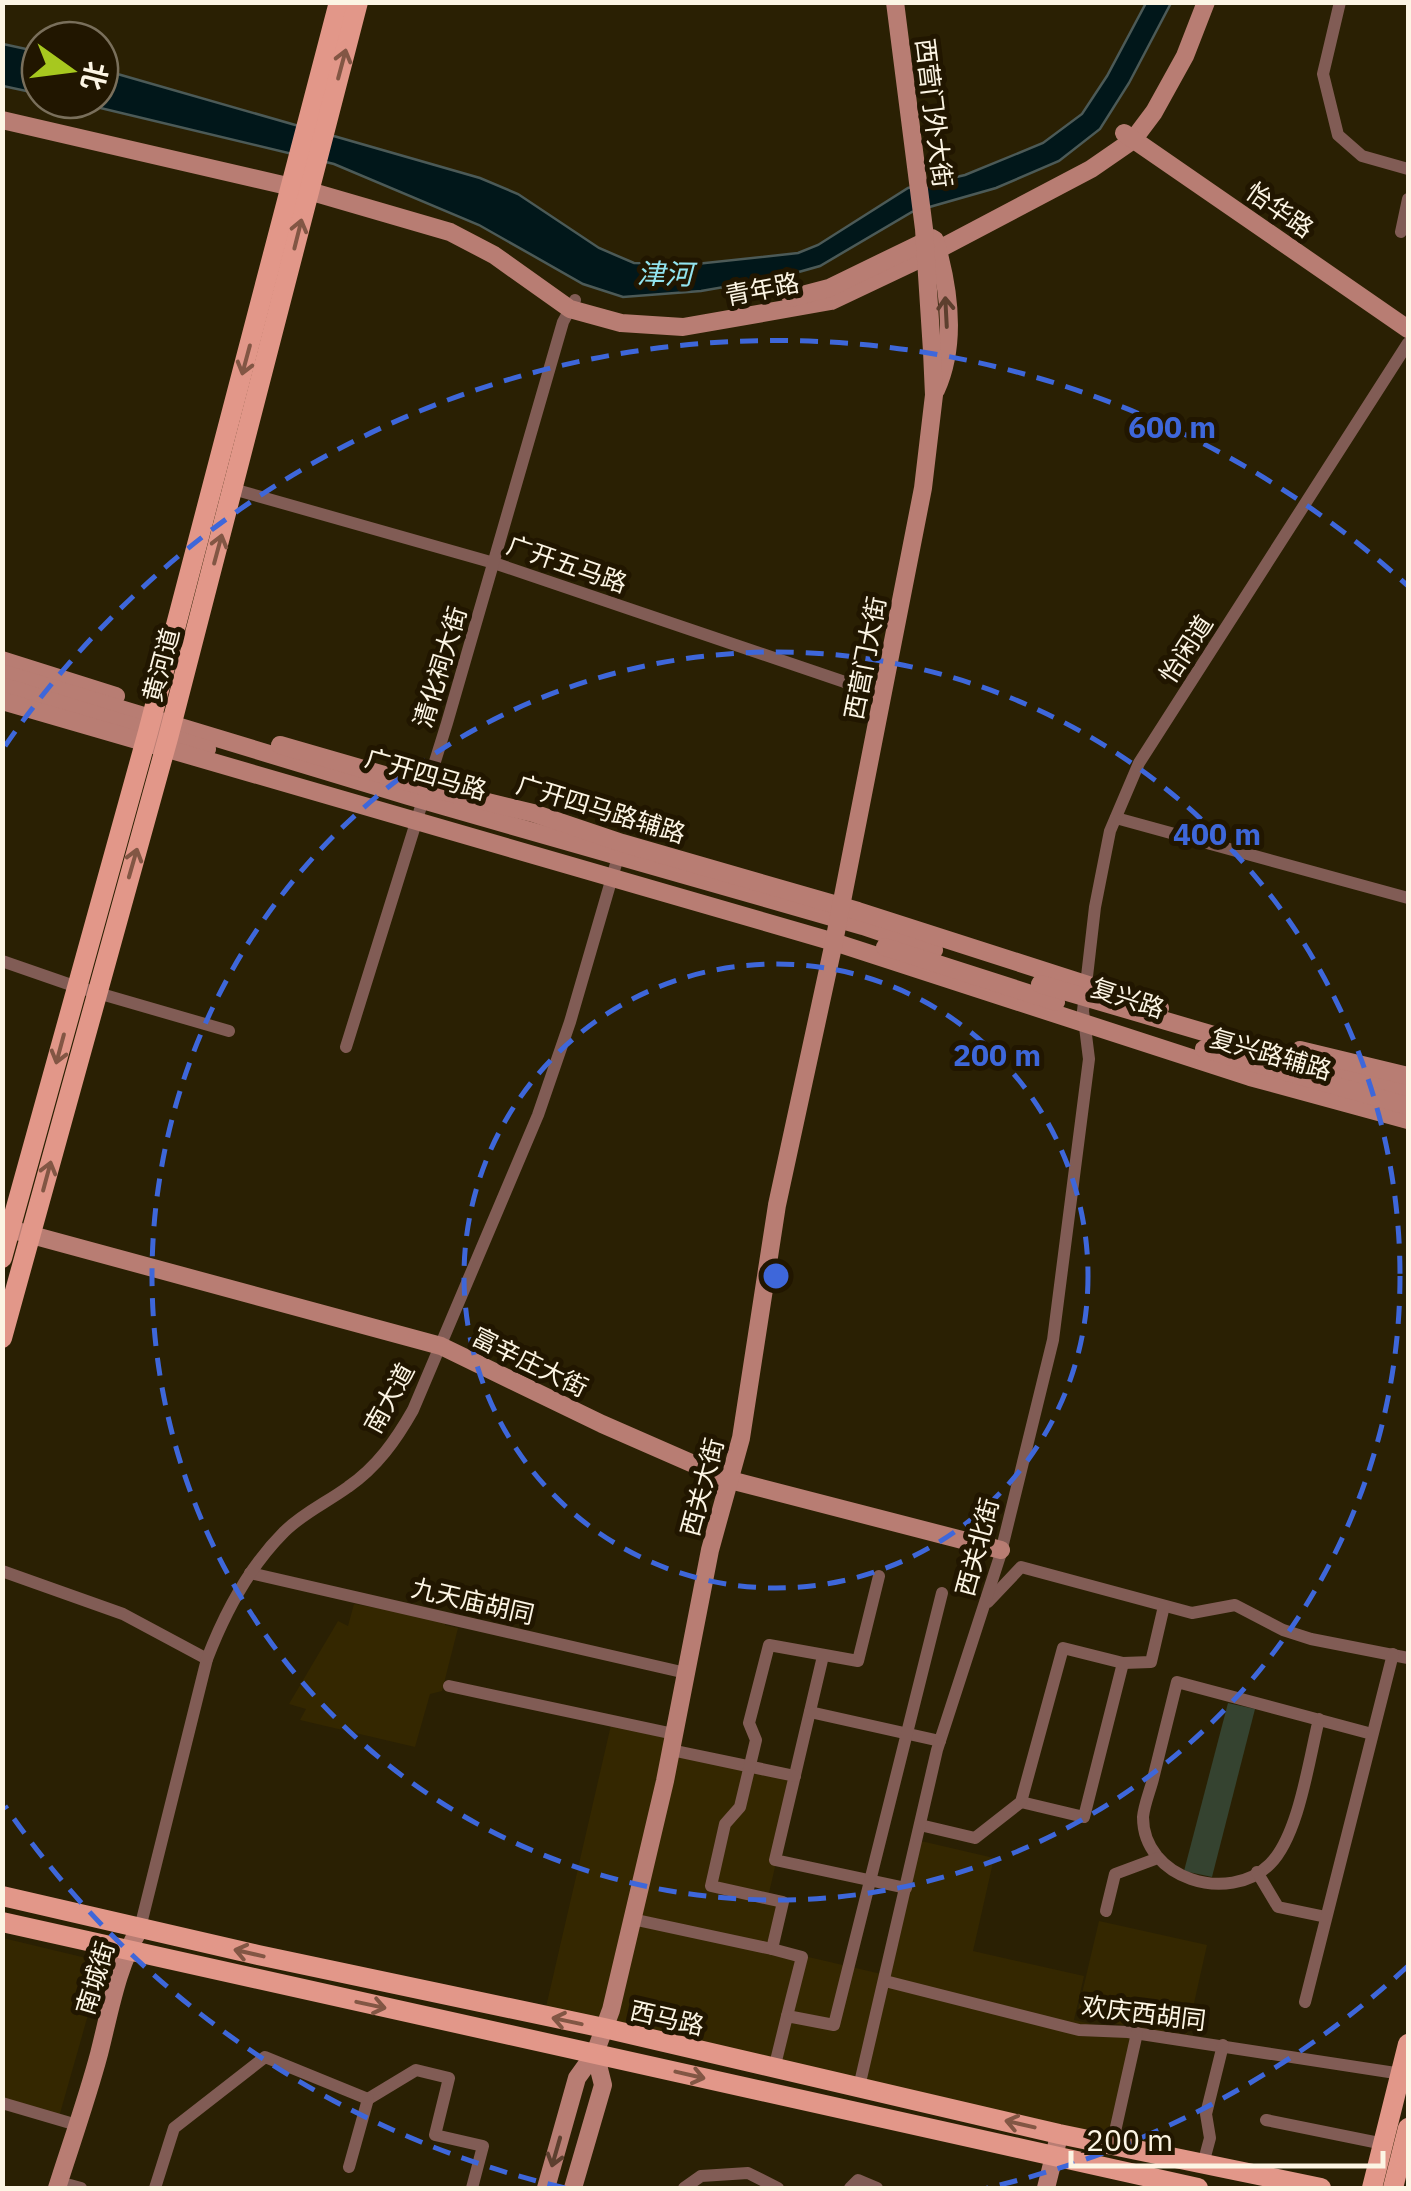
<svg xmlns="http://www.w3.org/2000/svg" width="1411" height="2191" viewBox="0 0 1411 2191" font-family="'IBM Plex Sans','Noto Sans SC',sans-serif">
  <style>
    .built { fill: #342700 }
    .green { fill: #354330 }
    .water { fill: #01171a; stroke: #4c5a57; stroke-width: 2.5 }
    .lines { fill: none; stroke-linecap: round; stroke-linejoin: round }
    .street { stroke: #815c55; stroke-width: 12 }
    .secondary { stroke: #b87d73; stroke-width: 18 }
    .primary { stroke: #e29789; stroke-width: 20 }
    .oneway { stroke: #825644 }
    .oneway2 { stroke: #5d3f2e }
    .ring { fill: none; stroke: #3e67da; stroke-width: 5; stroke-dasharray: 18 12 }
    .labels { text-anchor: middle; stroke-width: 10; stroke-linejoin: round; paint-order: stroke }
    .street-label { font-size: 25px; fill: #fcf5e4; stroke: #211600 }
    .water-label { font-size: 28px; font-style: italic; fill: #92e4ef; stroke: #211600 }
    .centre { fill: #3e67da; stroke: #211600; stroke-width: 5 }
    .ring-label { font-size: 30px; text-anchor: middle; font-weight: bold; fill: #3e67da; stroke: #211600; stroke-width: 10; stroke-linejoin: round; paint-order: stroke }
  </style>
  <rect width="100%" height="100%" fill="#2a2003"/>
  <g class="built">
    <path d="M354,1604L446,1620L445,1625L458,1628L442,1691L430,1694L415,1747L300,1720L306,1709L289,1704L338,1621L348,1626Z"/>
    <path d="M611,1725L668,1738L687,1757L795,1781L769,1893L786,1897L774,1949L890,1976L921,1841L994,1858L973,1951L1084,1976L1074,2020L1134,2034L1110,2136L546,2007Z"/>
    <path d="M1099,1921L1207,1945L1186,2039L1077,2015Z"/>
    <path d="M3,1938L103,1962L59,2117L3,2099Z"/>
  </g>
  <path class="green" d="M1228,1703L1255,1709L1212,1877L1184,1871Z"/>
  <g class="water">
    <path d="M1146,3H1171L1129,83L1100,129L1059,161L996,188L912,212L820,266L781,277L701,291L623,297L583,284L479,225L334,164L67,100H100V69L480,178L518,194L599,248L634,263L696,264L798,253L818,245L908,188L965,175L1043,143L1082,114L1107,76Z"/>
    <path d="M3,44L40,52V94L3,86Z"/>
  </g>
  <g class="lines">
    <g class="street">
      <path d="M1340,2L1323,74L1338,135L1362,156L1408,169"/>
      <path d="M1401,232L1408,199"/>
      <path d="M233,489L494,563L883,695"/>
      <path d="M1116,818L1408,898"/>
      <path d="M2,961L77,987L229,1031"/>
      <path d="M346,1047L447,723L563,322L575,300"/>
      <path d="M2,1571L123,1614L207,1659"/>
      <path d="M250,1573L686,1673"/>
      <path d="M988,1602L1021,1567L1192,1613L1235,1605L1283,1630L1311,1639L1408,1658"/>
      <path d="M823,1656L775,1860L906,1888"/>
      <path d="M449,1686L674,1734"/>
      <path d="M810,1712L940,1741"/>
      <path d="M1319,1719C1309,1759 1299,1835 1270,1864C1229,1905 1143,1879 1143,1817C1144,1805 1150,1791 1153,1779C1161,1747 1169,1714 1177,1682L1372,1734"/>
      <path d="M671,1750L795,1776"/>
      <path d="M1021,1802L1084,1817L1123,1663"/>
      <path d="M920,1825L975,1838L1021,1802L1063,1648L1123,1663L1151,1662L1164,1606"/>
      <path d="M1257,1872L1278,1907L1326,1917"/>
      <path d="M1106,1911L1115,1874L1158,1858"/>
      <path d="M632,1919L772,1949"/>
      <path d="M140,1928L207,1659C225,1612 248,1568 284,1532C303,1513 326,1503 348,1487C377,1467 396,1440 413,1410L538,1115L570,1022L620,850"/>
      <path d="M885,1981L1079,2030L1128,2032L1402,2074"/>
      <path d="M1305,2002L1393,1654"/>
      <path d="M787,2016L802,1957L772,1949L783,1902L711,1886L725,1824L740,1807L756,1740L749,1723L769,1645L858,1661L879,1576"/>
      <path d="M774,2069L787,2016L834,2025L942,1593"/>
      <path d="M859,2087L937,1750L1000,1556L1053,1340L1089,1059L1083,1011L1095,907L1110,831L1139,763L1408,343"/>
      <path d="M368,2099L416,2070L449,2078L435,2135L483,2146L472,2188"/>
      <path d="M2,2103L77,2125"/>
      <path d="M1266,2120L1384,2144"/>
      <path d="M1112,2145L1137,2033"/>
      <path d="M1203,2164L1210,2138L1206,2114L1223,2045"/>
      <path d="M70,2185L81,2188"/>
      <path d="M155,2188L174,2128L265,2057L368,2099L349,2167"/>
      <path d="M684,2188L701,2176L748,2173L778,2188"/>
      <path d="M850,2188L858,2180L877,2188"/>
    </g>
    <g class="secondary">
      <path d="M2,120L309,191L450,232L494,255L570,309L621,323L683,327L831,301L926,256L1091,169L1133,140L1154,112L1185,56L1206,2"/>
      <path d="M1124,133L1408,329"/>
      <path d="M935,240C949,287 957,344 936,390"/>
      <path d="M791,298L829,288L932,238"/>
      <path d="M2,660L116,696"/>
      <path d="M2,673L408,796L863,926L934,950"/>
      <path d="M2,686L207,749"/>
      <path d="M2,701L834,942L1250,1077L1408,1120"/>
      <path d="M280,745L426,787L533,813L622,843L858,911L1160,1008"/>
      <path d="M885,947L1056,1002"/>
      <path d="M1040,984L1408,1092"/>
      <path d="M1204,1049L1408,1106"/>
      <path d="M1300,1050L1408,1076"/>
      <path d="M2,1227L441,1346L602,1424L730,1480L1001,1550"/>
      <path d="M57,2188C71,2144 87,2099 99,2054C110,2011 117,1966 140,1928"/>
      <path d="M546,2188L577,2078L595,2053L611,2010L665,1781L710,1550L741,1438L777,1205L834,942L923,488L934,395L932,351L924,229L895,2"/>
      <path d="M573,2188L603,2085L595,2053"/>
      <path d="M1046,2188L1057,2144"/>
    </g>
    <g class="primary">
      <path d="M2,1258L148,732L339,2"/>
      <path d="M2,1338L168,738L358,2"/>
      <path d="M2,1896L258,1955L604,2028L1059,2134L1321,2188"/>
      <path d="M2,1922L1198,2188"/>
      <path d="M1372,2188L1408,2044"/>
      <path d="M1393,2188L1408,2128"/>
    </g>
  </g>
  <defs><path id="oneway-shaft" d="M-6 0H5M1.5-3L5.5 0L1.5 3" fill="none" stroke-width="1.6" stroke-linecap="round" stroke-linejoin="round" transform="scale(2.5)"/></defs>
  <g class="oneway">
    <use href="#oneway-shaft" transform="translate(342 64) rotate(-75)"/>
    <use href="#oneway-shaft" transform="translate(298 234) rotate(-76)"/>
    <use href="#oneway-shaft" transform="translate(246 360) rotate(105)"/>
    <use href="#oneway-shaft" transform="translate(218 549) rotate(-75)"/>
    <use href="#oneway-shaft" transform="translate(133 863) rotate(-74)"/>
    <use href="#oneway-shaft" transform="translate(60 1049) rotate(105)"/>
    <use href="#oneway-shaft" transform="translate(47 1176) rotate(-75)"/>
    <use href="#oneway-shaft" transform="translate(249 1953) rotate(-167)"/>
    <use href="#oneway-shaft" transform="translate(371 2005) rotate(12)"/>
    <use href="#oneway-shaft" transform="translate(567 2021) rotate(-168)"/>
    <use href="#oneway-shaft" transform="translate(690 2075) rotate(13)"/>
    <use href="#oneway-shaft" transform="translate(1020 2124) rotate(-167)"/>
  </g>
  <g class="oneway2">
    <use href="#oneway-shaft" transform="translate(946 312) rotate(-93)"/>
    <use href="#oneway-shaft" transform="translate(556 2152) rotate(106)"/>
  </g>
  <g class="ring">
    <circle cx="776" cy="1276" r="312"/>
    <circle cx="776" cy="1276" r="624"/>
    <path d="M1408 1966A936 936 0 0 1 987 2188M565 2188A936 936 0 0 1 5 1806M5 746A936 936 0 0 1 1408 586"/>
  </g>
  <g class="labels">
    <g class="street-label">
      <text transform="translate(934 113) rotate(83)" y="9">西营门外大街</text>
      <text transform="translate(1280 210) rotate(35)" y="9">怡华路</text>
      <text transform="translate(762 289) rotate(-11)" y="9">青年路</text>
      <text transform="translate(567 564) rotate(19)" y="9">广开五马路</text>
      <text transform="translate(1186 649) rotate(-57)" y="9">怡闲道</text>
      <text transform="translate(865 658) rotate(-79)" y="9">西营门大街</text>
      <text transform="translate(161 665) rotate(-75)" y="9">黄河道</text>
      <text transform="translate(440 667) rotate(-73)" y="9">清化祠大街</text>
      <text transform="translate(426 774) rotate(16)" y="9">广开四马路</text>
      <text transform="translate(601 809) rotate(17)" y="9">广开四马路辅路</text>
      <text transform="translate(1128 998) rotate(18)" y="9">复兴路</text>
      <text transform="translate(1271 1054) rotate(16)" y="9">复兴路辅路</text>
      <text transform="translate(530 1362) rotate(26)" y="9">富辛庄大街</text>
      <text transform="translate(389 1398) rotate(-61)" y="9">南大道</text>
      <text transform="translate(702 1487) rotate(-75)" y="9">西关大街</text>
      <text transform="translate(977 1547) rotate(-75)" y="9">西关北街</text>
      <text transform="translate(473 1601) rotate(13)" y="9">九天庙胡同</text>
      <text transform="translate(95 1978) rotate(-73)" y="9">南城街</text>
      <text transform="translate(1144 2013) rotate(7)" y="9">欢庆西胡同</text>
      <text transform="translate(667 2018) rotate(13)" y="9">西马路</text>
    </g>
    <g class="water-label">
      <text transform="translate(665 274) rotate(1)" y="10">津河</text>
    </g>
  </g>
  <circle cx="776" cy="1276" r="15" class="centre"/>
  <g class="ring-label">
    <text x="1172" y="438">600 m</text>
    <text x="1217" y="845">400 m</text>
    <text x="997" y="1066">200 m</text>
  </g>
  <rect width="1411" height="2191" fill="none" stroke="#fcf5e4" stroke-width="10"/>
  <g transform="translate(70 70) rotate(104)"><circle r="48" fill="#211600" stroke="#796f5b" stroke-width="2.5"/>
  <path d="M0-8L18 38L0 25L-18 38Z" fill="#a7c81f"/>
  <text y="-15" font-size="28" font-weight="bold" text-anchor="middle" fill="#fcf5e4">北</text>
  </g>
  <path d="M1071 2151v15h312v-15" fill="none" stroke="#fcf5e4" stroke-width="5"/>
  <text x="1086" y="2151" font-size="30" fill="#fcf5e4" stroke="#211600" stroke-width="8" paint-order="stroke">200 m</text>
</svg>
